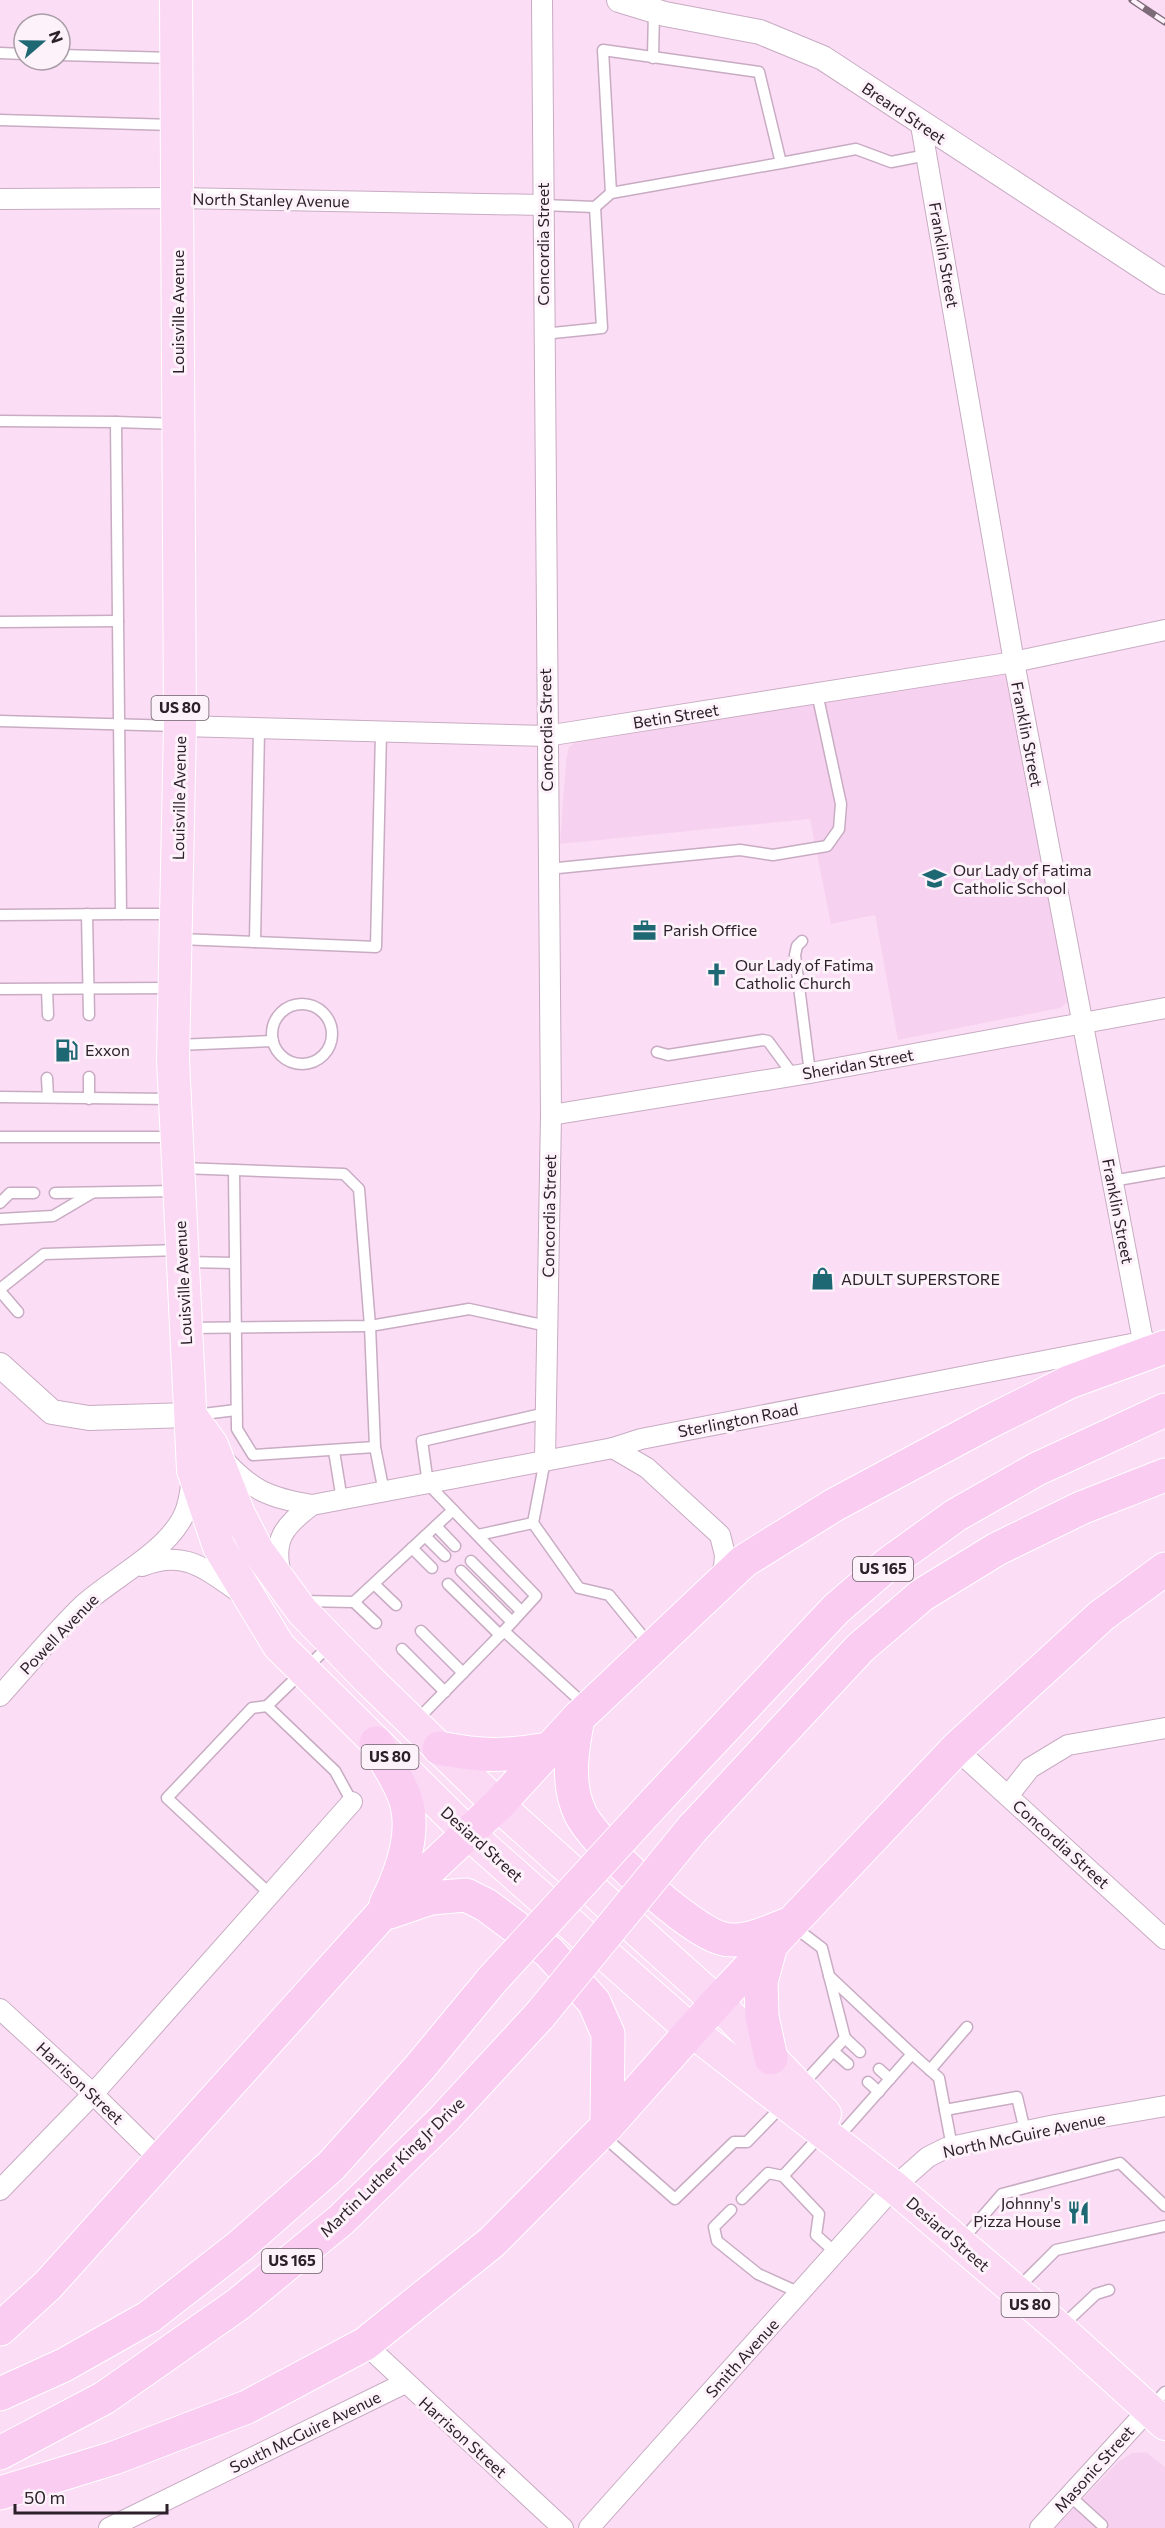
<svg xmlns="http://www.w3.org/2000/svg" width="1165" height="2528" viewBox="0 0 1165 2528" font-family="Commissioner,sans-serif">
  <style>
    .built { fill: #f7d2f0 }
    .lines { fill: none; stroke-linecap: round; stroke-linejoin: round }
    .service-casing { stroke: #c8acc3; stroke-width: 13 }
    .minor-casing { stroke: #c8acc3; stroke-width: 22 }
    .tertiary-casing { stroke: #c8acc3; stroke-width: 26 }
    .primary-casing { stroke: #fff; stroke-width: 34 }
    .trunk-casing { stroke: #fff; stroke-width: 35 }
    .service { stroke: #fff; stroke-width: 10 }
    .minor { stroke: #fff; stroke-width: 20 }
    .tertiary { stroke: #fff; stroke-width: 24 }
    .primary { stroke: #fbd9f5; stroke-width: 32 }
    .trunk { stroke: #faccf2; stroke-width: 33 }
    .rail-casing { stroke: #7d6b79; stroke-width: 7 }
    .rail { stroke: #fdf1fa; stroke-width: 4.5; stroke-dasharray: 14; stroke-linecap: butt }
    .trunk-bridge-casing { stroke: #fff; stroke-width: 35; stroke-linecap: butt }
    .trunk-bridge { stroke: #faccf2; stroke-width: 33 }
    .labels { text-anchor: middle; stroke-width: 6; stroke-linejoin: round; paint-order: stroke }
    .shield { fill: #fdf1fa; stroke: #6b5f68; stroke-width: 1.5 }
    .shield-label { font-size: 15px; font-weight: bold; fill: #2c212a }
    .street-label { font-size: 16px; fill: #2c212a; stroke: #fdf1fa }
    .poi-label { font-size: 16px; fill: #2c212a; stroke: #fdf1fa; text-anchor: start }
  </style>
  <rect width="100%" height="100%" fill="#fbddf5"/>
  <g class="built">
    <path d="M992,670L1004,674L1011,685L1071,995L1068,1002L1060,1008L898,1040L875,915L831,924L810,819L560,844L566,760L569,747L576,742Z"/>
    <path d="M1146,2452L1165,2467V2528H1055L1118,2462L1132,2453Z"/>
  </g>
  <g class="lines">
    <defs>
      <g id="service">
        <path d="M0,53L24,54"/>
        <path d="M60,55L173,58"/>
        <path d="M653,58L654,10"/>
        <path d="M0,120L173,125"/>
        <path d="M781,163L611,193L603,50L759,72L781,163L856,149L891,162L927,155"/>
        <path d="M542,205L595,207L611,193"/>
        <path d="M543,334L602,328L595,207"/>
        <path d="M0,421L116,422"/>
        <path d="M0,622L118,621"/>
        <path d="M0,721L177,726"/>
        <path d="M548,869L740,850L773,855L827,846L839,829L841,804L817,693"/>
        <path d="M87,914L89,1015"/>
        <path d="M173,914H121L116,422L177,424"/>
        <path d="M0,915L121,914"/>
        <path d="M179,939L255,942L259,729"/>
        <path d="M802,941L797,946L795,955L810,1073"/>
        <path d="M255,942L376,947L381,732"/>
        <path d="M0,989L171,988"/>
        <path d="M47,989L48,1015"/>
        <circle cx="302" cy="1034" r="30"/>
        <path d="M177,1045L273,1041"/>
        <path d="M657,1052L668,1055L763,1040L768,1041L793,1075"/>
        <path d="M47,1078L48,1097"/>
        <path d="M0,1097L171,1099"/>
        <path d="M89,1099V1077"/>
        <path d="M0,1137H176"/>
        <path d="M181,1168L344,1174L359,1189L370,1326L375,1447L384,1492"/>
        <path d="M234,1170L237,1429L253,1455L375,1447"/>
        <path d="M1112,1181L1165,1172"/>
        <path d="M55,1193L178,1191"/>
        <path d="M0,1203L10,1193H34"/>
        <path d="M0,1219L53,1216L92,1193"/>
        <path d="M187,1262L234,1263"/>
        <path d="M0,1289L44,1254L180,1250"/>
        <path d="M0,1291L18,1312"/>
        <path d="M188,1328L370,1326L469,1309L547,1326"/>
        <path d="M546,1413L422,1441L428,1484L536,1596L504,1631L586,1706"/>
        <path d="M195,1415L236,1410"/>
        <path d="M334,1451L342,1500"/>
        <path d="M545,1460L533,1523L579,1588L609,1595L649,1644"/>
        <path d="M436,1526L455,1546"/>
        <path d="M478,1535L533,1523"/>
        <path d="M425,1536L445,1556"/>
        <path d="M412,1548L432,1568"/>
        <path d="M471,1561L521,1611"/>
        <path d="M461,1571L512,1622"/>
        <path d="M374,1584L396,1605"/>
        <path d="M448,1584L500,1635"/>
        <path d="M301,1601L354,1602L453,1510"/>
        <path d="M354,1602L376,1623"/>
        <path d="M421,1631L463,1673"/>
        <path d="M332,1643L267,1706L335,1771L352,1802"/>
        <path d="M402,1649L445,1692"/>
        <path d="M267,1706L252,1708L167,1798L270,1894"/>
        <path d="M416,1721L504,1631"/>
        <path d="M793,1926L822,1948L845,2038L801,2086"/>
        <path d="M829,1976L912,2054L842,2133"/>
        <path d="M845,2038L860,2052"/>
        <path d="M833,2051L848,2064"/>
        <path d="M912,2054L939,2078L952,2147"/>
        <path d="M879,2069L890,2079"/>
        <path d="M930,2070L967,2027"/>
        <path d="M868,2082L879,2092"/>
        <path d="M945,2110L1017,2097L1025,2131"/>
        <path d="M602,2135L675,2199L734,2142H747L782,2106"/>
        <path d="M821,2135L783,2176L819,2214L816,2235L836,2253"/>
        <path d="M742,2199L768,2173L783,2176"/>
        <path d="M731,2210L714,2227L717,2241L758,2274L800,2293"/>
        <path d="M962,2240L1002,2194L1120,2163L1165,2206"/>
        <path d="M1017,2289L1056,2250L1165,2226"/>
        <path d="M1062,2326L1096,2294L1109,2290"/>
        <path d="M1151,2407L1165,2392"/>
        <path d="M1070,2496L1102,2525"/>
      </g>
      <g id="minor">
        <path d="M542,0L551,1115L545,1460"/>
        <path d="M921,125L1014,662L1143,1341"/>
        <path d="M0,199L177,198L542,205"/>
        <path d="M180,726L546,736L1014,662L1165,630"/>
        <path d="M551,1115L810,1073L1165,1008"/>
        <path d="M613,1448L647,1468L720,1535L725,1555L724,1568L717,1580"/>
        <path d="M223,1459C252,1491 270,1498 312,1505L613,1448L641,1439L1147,1341"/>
        <path d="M142,1566C186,1548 207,1571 242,1594"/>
        <path d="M282,1578C271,1540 284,1526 312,1505"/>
        <path d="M0,1696C27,1666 54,1633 83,1605C113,1578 159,1556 180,1522C188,1510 190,1493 192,1479"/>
        <path d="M956,1749L1165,1939"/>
        <path d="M1008,1796L1030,1768L1068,1745L1165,1728"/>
        <path d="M0,2009L93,2094L159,2159"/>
        <path d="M0,2190L93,2094L352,1802"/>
        <path d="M365,2344L563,2528"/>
        <path d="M109,2528L405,2383"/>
        <path d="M589,2528L894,2187L928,2157L946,2148L1055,2125L1165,2106"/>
        <path d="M1040,2528L1149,2409"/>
      </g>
      <g id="tertiary">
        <path d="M619,0L665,14L760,32L823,58L1165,282"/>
        <path d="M0,1365L52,1412L89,1418L190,1415"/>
      </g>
      <g id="primary">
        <path d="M176,0L180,726L173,1060L193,1470L219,1547L279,1646L468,1833L693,2032L894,2187L1059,2328L1165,2424"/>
        <path d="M191,1416L212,1445L239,1514L258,1551L302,1611L369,1680L498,1805L717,2002L825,2114"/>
      </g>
      <g id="trunk">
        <path d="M578,1718C572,1749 566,1783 580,1813C595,1844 686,1927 720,1938C741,1945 766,1933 786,1925"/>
        <path d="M376,1743C385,1761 400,1781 406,1801C416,1835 401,1874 386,1904"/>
        <path d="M439,1748C485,1757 503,1756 549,1749"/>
        <path d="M656,1801L836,1609L888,1564L956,1515L1037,1469L1165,1410"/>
        <path d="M692,1829L860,1648L922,1595L997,1549L1081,1508L1165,1475"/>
        <path d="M390,1912L431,1898L466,1895L486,1905L549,1952L594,2002L608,2034L607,2126"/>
        <path d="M771,2058L762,2017L761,1982L771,1945"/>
        <path d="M0,2329L48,2285L380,1916L498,1805L578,1718L744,1561L834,1505L987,1423L1069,1382L1165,1347"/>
        <path d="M0,2394L64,2365L149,2317L240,2246L331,2166L420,2067L492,1980"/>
        <path d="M0,2453L104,2398L237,2305L341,2220L443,2120L540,2015"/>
        <path d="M0,2493L114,2458L247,2407L365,2344L492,2242L607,2126L717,2002L956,1749L1101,1616L1165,1569"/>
      </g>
    </defs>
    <use href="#service" class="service-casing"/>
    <use href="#minor" class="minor-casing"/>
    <use href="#tertiary" class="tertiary-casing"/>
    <use href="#primary" class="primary-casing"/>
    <use href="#trunk" class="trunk-casing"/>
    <use href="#service" class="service"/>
    <use href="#minor" class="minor"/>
    <use href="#tertiary" class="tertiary"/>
    <use href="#primary" class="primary"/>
    <use href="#trunk" class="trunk"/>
    <defs>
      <path id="rail" d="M1132,0L1165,22"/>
    </defs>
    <use href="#rail" class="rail-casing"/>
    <use href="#rail" class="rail"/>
    <defs>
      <g id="trunk-bridge">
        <path d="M492,1980L656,1801"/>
        <path d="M540,2015L692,1829"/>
      </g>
    </defs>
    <use href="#trunk-bridge" class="trunk-bridge-casing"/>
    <use href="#trunk-bridge" class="trunk-bridge"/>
  </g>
  <defs>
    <symbol id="school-bare" viewBox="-9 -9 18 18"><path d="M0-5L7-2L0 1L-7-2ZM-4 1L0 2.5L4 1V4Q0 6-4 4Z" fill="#1e6874" stroke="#fdf1fa" stroke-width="2.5" paint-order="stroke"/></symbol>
    <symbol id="office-bare" viewBox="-9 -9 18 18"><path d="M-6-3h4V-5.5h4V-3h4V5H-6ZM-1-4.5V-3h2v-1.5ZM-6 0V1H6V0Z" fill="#1e6874" stroke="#fdf1fa" stroke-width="2.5" paint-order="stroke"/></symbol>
    <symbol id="church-bare" viewBox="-9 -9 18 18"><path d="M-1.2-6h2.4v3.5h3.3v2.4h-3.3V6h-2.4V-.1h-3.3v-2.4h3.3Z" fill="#1e6874" stroke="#fdf1fa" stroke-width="2.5" paint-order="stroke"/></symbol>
    <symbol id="fuel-bare" viewBox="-9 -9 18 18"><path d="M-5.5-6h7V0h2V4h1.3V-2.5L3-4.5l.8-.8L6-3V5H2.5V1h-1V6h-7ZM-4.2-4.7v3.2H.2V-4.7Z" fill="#1e6874" stroke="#fdf1fa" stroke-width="2.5" paint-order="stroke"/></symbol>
    <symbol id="shop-bare" viewBox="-9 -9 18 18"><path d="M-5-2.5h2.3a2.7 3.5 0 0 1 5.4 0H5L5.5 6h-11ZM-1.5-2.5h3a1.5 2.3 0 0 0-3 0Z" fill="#1e6874" stroke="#fdf1fa" stroke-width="2.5" paint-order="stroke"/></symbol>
    <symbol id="restaurant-bare" viewBox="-9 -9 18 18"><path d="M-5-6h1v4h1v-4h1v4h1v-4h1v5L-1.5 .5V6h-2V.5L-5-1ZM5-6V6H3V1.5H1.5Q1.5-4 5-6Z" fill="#1e6874" stroke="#fdf1fa" stroke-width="2.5" paint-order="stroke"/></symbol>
  </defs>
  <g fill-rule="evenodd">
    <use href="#school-bare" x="918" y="862" width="33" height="33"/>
    <use href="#office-bare" x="628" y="914" width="33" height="33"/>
    <use href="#church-bare" x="700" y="958" width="33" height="33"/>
    <use href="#fuel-bare" x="50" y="1034" width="33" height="33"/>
    <use href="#shop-bare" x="806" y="1262" width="33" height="33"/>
    <use href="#restaurant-bare" x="1062" y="2196" width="33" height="33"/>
  </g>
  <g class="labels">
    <g class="shield">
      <rect x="151.5" y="696" width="57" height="24" rx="4.5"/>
      <rect x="853" y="1557" width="60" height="24" rx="4.5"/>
      <rect x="361.5" y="1745" width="57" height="24" rx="4.5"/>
      <rect x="262" y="2249" width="60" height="24" rx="4.5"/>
      <rect x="1001.5" y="2293" width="57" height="24" rx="4.5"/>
    </g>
    <g class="shield-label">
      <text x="180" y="713">US 80</text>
      <text x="883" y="1574">US 165</text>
      <text x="390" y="1762">US 80</text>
      <text x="292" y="2266">US 165</text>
      <text x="1030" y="2310">US 80</text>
    </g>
    <g class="street-label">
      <text transform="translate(904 113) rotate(34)" y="6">Breard Street</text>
      <text transform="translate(271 200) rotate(1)" y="6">North Stanley Avenue</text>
      <text transform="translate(543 244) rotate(-90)" y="6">Concordia Street</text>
      <text transform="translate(944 255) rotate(80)" y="6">Franklin Street</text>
      <text transform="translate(178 312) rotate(-90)" y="6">Louisville Avenue</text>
      <text transform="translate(676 716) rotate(-9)" y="6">Betin Street</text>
      <text transform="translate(546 730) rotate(-91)" y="6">Concordia Street</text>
      <text transform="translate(1027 734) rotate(79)" y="6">Franklin Street</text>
      <text transform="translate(179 798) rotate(-89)" y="6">Louisville Avenue</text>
      <text transform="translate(858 1064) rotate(-10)" y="6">Sheridan Street</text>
      <text transform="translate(1118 1211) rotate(79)" y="6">Franklin Street</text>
      <text transform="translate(549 1216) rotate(-89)" y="6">Concordia Street</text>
      <text transform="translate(183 1283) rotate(-93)" y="6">Louisville Avenue</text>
      <text transform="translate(738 1420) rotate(-11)" y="6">Sterlington Road</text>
      <text transform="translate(59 1634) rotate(-46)" y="6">Powell Avenue</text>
      <text transform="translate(482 1844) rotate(42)" y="6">Desiard Street</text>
      <text transform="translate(1061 1844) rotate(42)" y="6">Concordia Street</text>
      <text transform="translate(80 2083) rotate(43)" y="6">Harrison Street</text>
      <text transform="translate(1024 2135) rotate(-12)" y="6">North McGuire Avenue</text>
      <text transform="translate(392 2167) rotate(-44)" y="6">Martin Luther King Jr Drive</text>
      <text transform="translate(948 2234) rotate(41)" y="6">Desiard Street</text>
      <text transform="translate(742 2358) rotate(-48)" y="6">Smith Avenue</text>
      <text transform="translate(305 2432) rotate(-26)" y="6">South McGuire Avenue</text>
      <text transform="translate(463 2437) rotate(42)" y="6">Harrison Street</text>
      <text transform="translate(1094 2469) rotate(-48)" y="6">Masonic Street</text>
    </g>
    <g class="poi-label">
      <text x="953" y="876">Our Lady of Fatima<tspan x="953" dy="18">Catholic School</tspan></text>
      <text x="663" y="936">Parish Office</text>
      <text x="735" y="971">Our Lady of Fatima<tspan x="735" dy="18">Catholic Church</tspan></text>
      <text x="85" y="1056">Exxon</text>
      <text x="841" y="1285">ADULT SUPERSTORE</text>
      <text x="1061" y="2209" text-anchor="end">Johnny's<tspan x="1061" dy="18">Pizza House</tspan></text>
    </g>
  </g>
  <g transform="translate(42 42) rotate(70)"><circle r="28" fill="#fdf1fa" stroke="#a99ea7" stroke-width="1.5"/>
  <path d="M0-4.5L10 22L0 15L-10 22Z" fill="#1e6874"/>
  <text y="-9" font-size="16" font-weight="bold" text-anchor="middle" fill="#2c212a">N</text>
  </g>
  <path d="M15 2504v9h152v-9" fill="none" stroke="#2c212a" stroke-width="3"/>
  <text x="24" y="2504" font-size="18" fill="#2c212a" stroke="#fdf1fa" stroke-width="4.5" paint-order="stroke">50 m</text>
</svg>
